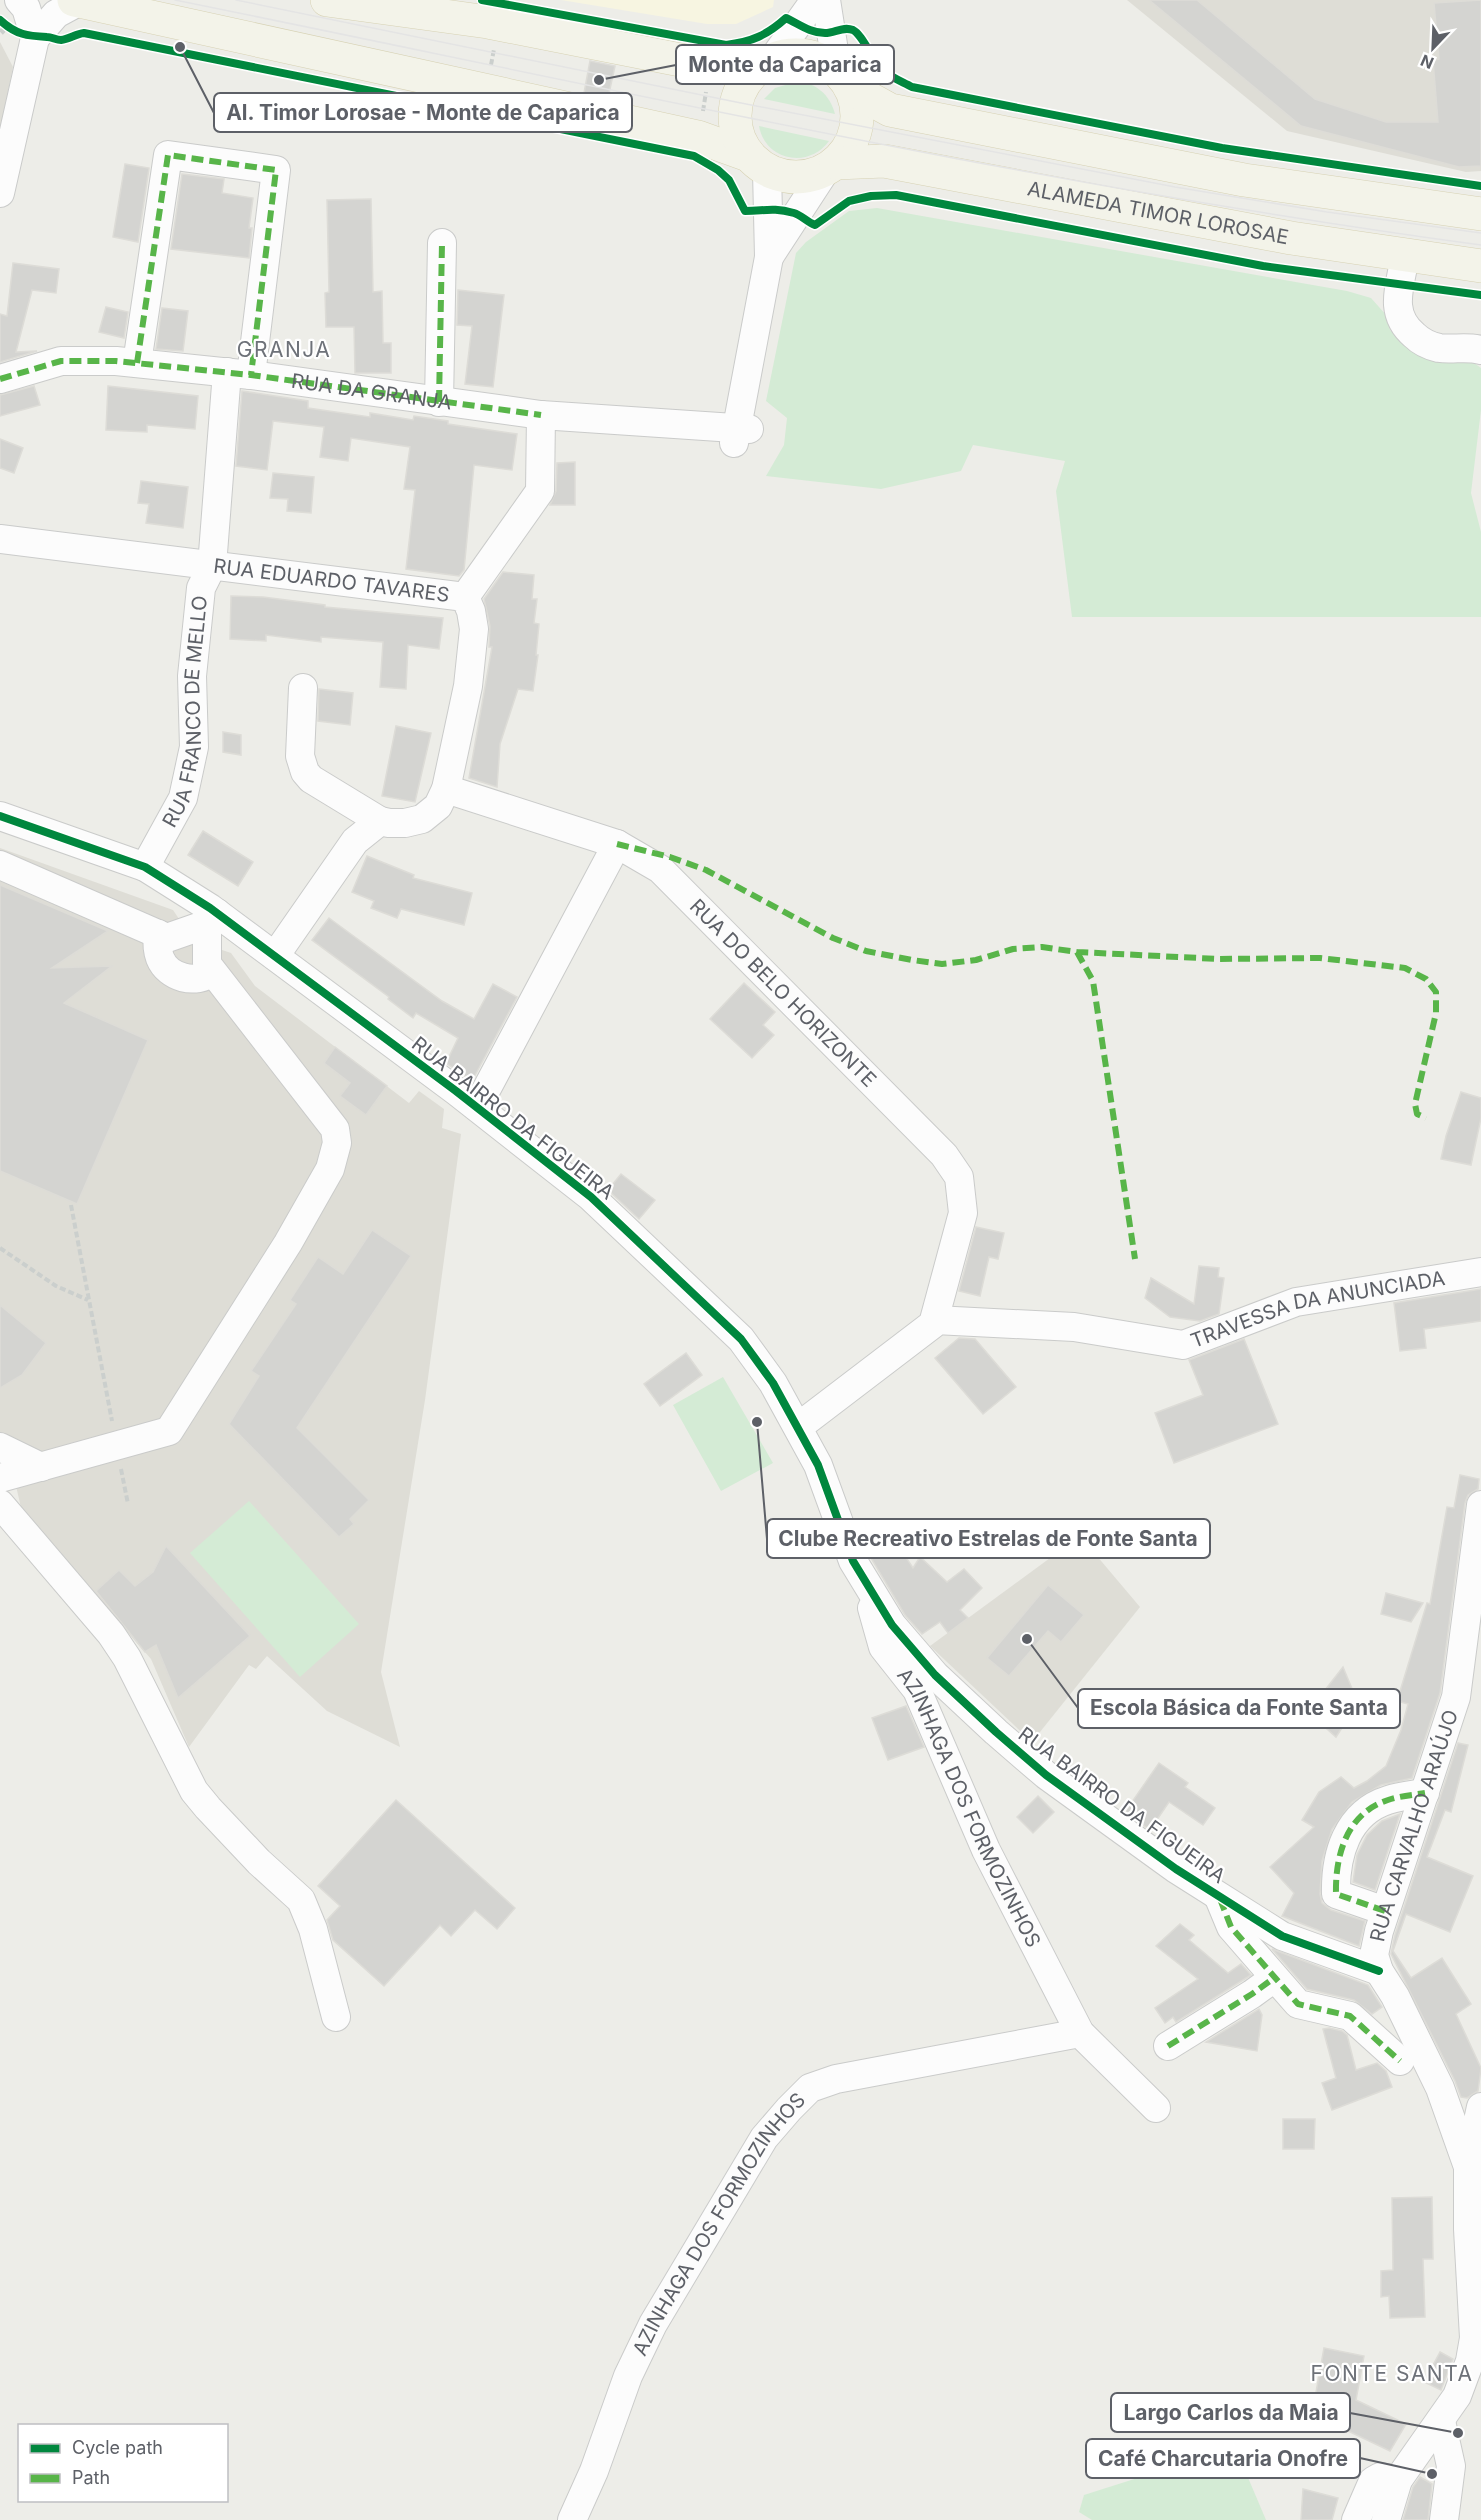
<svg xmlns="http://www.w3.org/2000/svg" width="1481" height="2520" viewBox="0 0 1481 2520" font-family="Inter,sans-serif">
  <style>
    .commercial { fill: #f7f5e1 }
    .education { fill: #deddd6 }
    .green { fill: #d4ebd5 }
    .building { fill: #d4d4d1; stroke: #dddcd7; stroke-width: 1.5 }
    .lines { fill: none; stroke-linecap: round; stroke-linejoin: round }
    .minor-casing { stroke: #cacbca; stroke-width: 30 }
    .major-casing { stroke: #d7d2b4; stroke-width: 34 }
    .path { stroke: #cbcfcd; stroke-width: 4; stroke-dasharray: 6 3; stroke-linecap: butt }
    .minor { stroke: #fcfcfc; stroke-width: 28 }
    .major { stroke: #f3f3e9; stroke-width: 33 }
    .tram { stroke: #e4e4e4; stroke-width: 1.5 }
    .quiet { stroke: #58b549; stroke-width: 6; stroke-dasharray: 12 6; stroke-linecap: butt }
    .cycleway-casing { stroke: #fff; stroke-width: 11 }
    .cycleway { stroke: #00873e; stroke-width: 8 }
    .labels { text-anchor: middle; stroke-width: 4.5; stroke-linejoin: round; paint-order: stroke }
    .street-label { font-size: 20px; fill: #5d6067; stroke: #fff }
    .neighbourhood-label { font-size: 21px; letter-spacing: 1.5px; fill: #6e7279; stroke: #fff }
    .leader { fill: none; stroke: #5d6067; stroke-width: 2 }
    .callout-dot { fill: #5d6067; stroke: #fff; stroke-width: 2 }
    .callout { fill: #fff; stroke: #5d6067; stroke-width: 2 }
    .callout-label { font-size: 21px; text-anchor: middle; font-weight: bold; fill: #5d6067 }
  </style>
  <rect width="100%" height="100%" fill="#edede8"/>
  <path class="commercial" d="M561,0H774L773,7L736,24H707Z"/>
  <g class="education">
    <path d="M1127,0H1481V171L1466,172L1287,131Z"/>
    <path d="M0,42L13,67L0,130Z"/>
    <path d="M0,848L173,910L187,931L207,945L231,953L255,986L409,1103L419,1091L444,1109L442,1128L461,1134L425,1400L381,1672L400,1747L327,1711L267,1656L256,1669L249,1665L189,1747L151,1659L22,1512L11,1464L0,1459Z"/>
    <path d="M1080,1536L1140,1607L1032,1742L930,1646Z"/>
  </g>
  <g class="green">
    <path d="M796,82C816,82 830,95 835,114L764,99L775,88Z"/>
    <path d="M759,126L829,141C809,169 765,161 759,126Z"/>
    <path d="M877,208L1347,291L1371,298L1387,316L1390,330L1410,347L1474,363L1481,368V410L1471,493L1481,532V617H1072L1056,491L1065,461L973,445L961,471L881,489L766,476L784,445L787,418L766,401L796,253L806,242L849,211Z"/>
    <path d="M723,1377L773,1463L721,1491L673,1405Z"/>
    <path d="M249,1501L359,1624L300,1677L190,1553Z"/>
    <path d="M1235,2447L1266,2520H1092L1079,2512L1084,2495Z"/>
  </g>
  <g class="building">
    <path d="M1149,0H1197L1315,99L1386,122H1438L1433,60L1439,59L1434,3L1481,0V166L1459,167L1301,126Z"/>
    <path d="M590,61L615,66L608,98L584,93Z"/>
    <path d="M125,164L149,168L138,242L113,237Z"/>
    <path d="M182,174L224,179L222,193L253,198L249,228H252L249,258L171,249Z"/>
    <path d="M371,199L373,292L382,291L383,343H391V373H355L354,327H326L325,293L329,292L327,200Z"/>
    <path d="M13,263L59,269L56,293L32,290L16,352L37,351L0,362V314L7,316Z"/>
    <path d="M458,290L504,295L493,387L465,384L472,326L457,325Z"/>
    <path d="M106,307L128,312L124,338L99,332Z"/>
    <path d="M162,308L188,311L183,351L156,349Z"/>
    <path d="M34,386L40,405L0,416V395Z"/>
    <path d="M108,386L198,396L195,429L147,425V432L106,430Z"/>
    <path d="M242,391L308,401V408L370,417V413L413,420L414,416L448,421V424L517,434L512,470L474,465L464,570L459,576L406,569L415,490L404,489L410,447L351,438L348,461L320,457L324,427L273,421L267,470L236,466Z"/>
    <path d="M0,439L23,448L14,473L0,468Z"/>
    <path d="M575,462V505H550L556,491L557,463Z"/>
    <path d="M273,473L314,477L311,513L287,511L288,499L270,498Z"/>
    <path d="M141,481L188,487L183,528L146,523L149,504L138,503Z"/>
    <path d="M503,572L534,575L532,599H537L534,623L539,624L536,655H538L533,691L518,689L500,744L497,787L469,778L492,647H489L490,626L484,599Z"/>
    <path d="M231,596L263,597L325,605V607L443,618L439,649L408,645L406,689L380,687L383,642L321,637V642L266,635V641L230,639Z"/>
    <path d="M319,689L353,693L350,725L318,721Z"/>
    <path d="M396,726L431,733L415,802L382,796Z"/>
    <path d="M223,732L241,735V755L223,752Z"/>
    <path d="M203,831L253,862L238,886L188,855Z"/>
    <path d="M367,856L414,875L413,878L472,893L464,925L401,909L397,918L371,908L374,901L352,892Z"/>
    <path d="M0,885L108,931L52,968L112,966L64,1003L148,1040L77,1204L0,1171Z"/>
    <path d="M329,918L442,1001L474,1019L493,984L517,997L472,1081L446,1063L458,1038L416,1013L413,1018L388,999L389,997L312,940Z"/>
    <path d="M744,983L775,1012L763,1025L774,1035L752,1058L710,1019Z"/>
    <path d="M335,1047L387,1086L366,1115L340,1096L350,1083L324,1063Z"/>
    <path d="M1461,1092L1481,1098V1118L1471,1165L1441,1159L1446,1136Z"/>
    <path d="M621,1174L655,1200L639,1219L608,1190Z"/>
    <path d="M976,1227L1004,1233L998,1259L989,1257L980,1296L959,1291Z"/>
    <path d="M372,1230L411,1256L297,1428L369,1500L350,1519L354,1524L339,1537L229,1424L259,1376L251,1371L296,1304L290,1300L318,1257L343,1274Z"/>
    <path d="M1199,1266L1219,1268L1218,1277L1224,1278L1219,1314L1200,1321L1170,1317L1145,1298L1151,1278L1194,1304Z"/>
    <path d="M1481,1289V1321L1424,1329L1426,1348L1400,1351L1394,1303Z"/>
    <path d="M0,1305L46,1343L22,1375L0,1388Z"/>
    <path d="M959,1338L975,1339L1016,1387L983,1414L935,1358Z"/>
    <path d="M1244,1339L1278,1424L1174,1463L1155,1413L1203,1395L1189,1360Z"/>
    <path d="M686,1353L702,1375L660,1406L644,1384Z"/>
    <path d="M1460,1475L1479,1479L1478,1489L1468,1495L1465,1503L1440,1693L1412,1778L1381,1785L1352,1802L1332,1829L1322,1861L1320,1894L1322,1903L1331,1910L1365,1921L1359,1946L1282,1916L1294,1893L1270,1867L1314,1827L1302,1820L1319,1792L1341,1777L1354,1788L1367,1781L1386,1766L1401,1730L1408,1704L1397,1701L1427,1603L1430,1604L1447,1507L1454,1508Z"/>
    <path d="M889,1532L913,1568L920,1557L947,1582L964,1569L982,1588L960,1610L968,1618L948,1633L940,1622L922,1634L905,1615L868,1553L865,1547Z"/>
    <path d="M166,1546L250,1636L178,1698L156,1645L145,1652L96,1591L119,1570L135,1586L153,1572Z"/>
    <path d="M1048,1585L1084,1615L1061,1642L1048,1631L1009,1676L987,1658Z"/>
    <path d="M1386,1593L1423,1603L1411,1622L1381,1614Z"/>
    <path d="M1343,1667L1358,1703L1336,1737L1308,1712Z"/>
    <path d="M906,1706L924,1747L888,1760L872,1718Z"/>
    <path d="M1458,1743L1468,1745L1451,1812L1445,1810L1427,1857L1473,1876L1450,1932L1406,1914L1393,1951L1411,1978L1442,1958L1471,2004L1456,2014L1481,2068L1478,2091L1467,2098L1461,2097L1455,2081L1391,1954L1395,1935Z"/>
    <path d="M1159,1763L1188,1783L1185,1787L1215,1808L1203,1825L1169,1802L1150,1830L1125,1812Z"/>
    <path d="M1038,1796L1054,1812L1033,1833L1017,1817Z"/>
    <path d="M396,1800L515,1908L497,1929L475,1910L451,1936L440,1925L384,1986L333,1940L327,1920L340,1906L318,1886Z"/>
    <path d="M1400,1814L1375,1890L1353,1882L1357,1855L1367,1835L1382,1821Z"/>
    <path d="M1180,1924L1194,1935L1189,1940L1228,1973L1241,1964L1251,1975L1176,2022L1173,2017L1165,2023L1155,2008L1198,1979L1156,1946Z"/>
    <path d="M1272,1949L1368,1985L1382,2007L1372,2014L1354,2000L1307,1989Z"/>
    <path d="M1259,2009L1262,2015L1257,2051L1206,2042Z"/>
    <path d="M1329,2028L1342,2031L1347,2035L1356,2070L1377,2063L1386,2071L1392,2087L1332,2110L1322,2083L1336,2078L1323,2029Z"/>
    <path d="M1283,2119H1315L1314,2149H1283Z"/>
    <path d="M1432,2197L1433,2259H1423L1425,2317L1390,2318L1389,2296L1381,2297V2271L1393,2270L1392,2198Z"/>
    <path d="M1324,2348L1364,2356L1356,2400L1406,2424L1390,2451L1344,2429L1311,2420Z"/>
    <path d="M1440,2352L1453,2359L1441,2390L1424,2382Z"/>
    <path d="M1420,2477L1432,2484L1428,2520H1403L1413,2487Z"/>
    <path d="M1303,2489L1338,2498L1332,2520H1301Z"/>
  </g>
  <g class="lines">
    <defs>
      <g id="minor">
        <path d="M19,0L26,8L35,38L56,14L80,1"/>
        <path d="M826,0L837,70"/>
        <path d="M773,59L815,0"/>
        <path d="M767,171L769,257L825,171"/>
        <path d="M0,193L35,38"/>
        <path d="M1405,257C1400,286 1388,313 1414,335C1420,341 1430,346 1439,348C1453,350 1467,346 1481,350"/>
        <path d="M137,363L168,155L276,170L251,375"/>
        <path d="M0,379L61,361H116L251,375L541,415L749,429"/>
        <path d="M439,402L442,243"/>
        <path d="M734,443L769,257"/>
        <path id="s1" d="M0,539L465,597L471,611L474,629L468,686L446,789L438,806L422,819L405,823H389L380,821L311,779L305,772L300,756L303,688"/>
        <path d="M465,597L540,491L541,415"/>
        <path id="s2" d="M446,789L617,844L660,869L944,1155L959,1177L963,1213L933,1324L798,1427"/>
        <path d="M0,816L145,867L210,908L456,1091L591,1197L741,1339L773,1383L818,1465L853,1561L892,1625L935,1675L996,1732L1046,1775L1176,1869L1282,1936L1379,1971"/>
        <path d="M0,865L167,938L207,924L217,913"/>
        <path id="s3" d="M145,867L183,798L194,747L192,676L201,588L212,566L227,372"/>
        <path d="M158,934C157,942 157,950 160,958C168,978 196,985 212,972"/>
        <path d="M275,956L355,841L380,821"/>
        <path d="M477,1107L617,844"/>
        <path id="s4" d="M935,1320L1074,1327L1183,1345L1296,1302L1481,1272"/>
        <path d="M0,1447L41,1467"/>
        <path d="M0,1478L169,1431L288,1243L330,1169L337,1143L335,1129L207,964V924"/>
        <path d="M0,1504L111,1634L127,1658L194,1791L208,1808L259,1862L301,1900L313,1929L336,2017"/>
        <path id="s5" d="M872,1608L883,1647L917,1690L986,1850L1080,2033L1156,2108"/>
        <path d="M1219,1898L1231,1927L1298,2004L1350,2016L1400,2061"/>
        <path d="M1385,1911L1336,1894C1335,1855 1347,1813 1388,1800C1400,1796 1413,1795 1425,1793"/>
        <path d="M1168,2046L1252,1994L1274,1978"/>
        <path id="s6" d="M1468,2167L1440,2088L1395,1996L1379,1971L1374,1955L1379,1931L1456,1697L1481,1505"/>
        <path d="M1441,2421L1451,2466L1444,2520"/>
        <path id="s7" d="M572,2520L594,2471L628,2376L653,2324L764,2138L789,2109L810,2088L836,2079L1080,2033"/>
        <path d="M1356,2520L1373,2481L1380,2477L1398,2480"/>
        <path d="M1386,2520L1398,2480L1457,2396L1470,2361L1474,2338L1468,2229V2167L1481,2107"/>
      </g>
      <g id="major">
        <path d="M74,0L698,137L748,155"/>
        <path d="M327,0L488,22L711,66L757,68"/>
        <circle cx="796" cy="116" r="61"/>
        <path d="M852,89L890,110L1244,180L1481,214"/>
        <path id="s8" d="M836,163L884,161L1291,238L1481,266"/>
      </g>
    </defs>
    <use href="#minor" class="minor-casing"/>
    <use href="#major" class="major-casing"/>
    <g class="path">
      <path d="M0,29L6,35"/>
      <path d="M491,65L494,49"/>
      <path d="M703,111L706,92"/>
      <path d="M71,1205L112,1421"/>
      <path d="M0,1248L56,1286L88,1300"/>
      <path d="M121,1469L128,1504"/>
    </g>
    <use href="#minor" class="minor"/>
    <use href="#major" class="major"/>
    <g class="tram">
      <path d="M175,0C609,88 1042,186 1481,245"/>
      <path d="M236,0L736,102L1175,187L1327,212L1481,233"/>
    </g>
    <g class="quiet">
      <path d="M137,363L168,155L276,170L251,375"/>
      <path id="s9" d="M0,379L61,361H116L251,375L541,415"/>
      <path d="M439,402L442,243"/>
      <path d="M617,844L670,857L706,870L833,938L866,951L912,960L942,964L976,960L1013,949L1042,947L1077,952L1219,959L1320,958L1405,968L1426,979L1436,992V1013L1415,1104L1417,1114L1426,1118"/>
      <path d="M1077,952L1093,981L1135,1259"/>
      <path d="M1220,1899L1231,1927L1298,2004L1350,2016L1400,2061"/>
      <path d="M1385,1911L1336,1894C1335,1855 1347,1813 1388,1800C1400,1796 1413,1795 1425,1793"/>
      <path d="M1168,2046L1252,1994L1274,1978"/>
    </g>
    <defs>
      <g id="cycleway">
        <path d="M482,0L726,45C752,42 767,35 786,18C799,24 810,33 825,33C835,33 843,26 853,30C863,35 873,62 884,71C892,78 903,82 912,87L1222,148L1481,186"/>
        <path d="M0,20C16,35 28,36 47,37C52,37 56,40 61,40C69,39 76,34 84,33L694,156L718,170L729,180L745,211C765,211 772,207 794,213C801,215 807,222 815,225L849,201L871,196L896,195L1263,266L1481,295"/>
        <path d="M0,816L145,867L210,908L456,1091L591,1197L741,1339L773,1383L818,1465L853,1561L892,1625L935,1675L996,1732L1046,1775L1176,1869L1282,1936L1379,1971"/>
      </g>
    </defs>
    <use href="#cycleway" class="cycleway-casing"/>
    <use href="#cycleway" class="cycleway"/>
  </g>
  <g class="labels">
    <g class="street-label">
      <text dy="7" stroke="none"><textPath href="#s8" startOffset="327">ALAMEDA TIMOR LOROSAE</textPath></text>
      <text dy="7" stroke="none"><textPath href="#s9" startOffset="376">RUA DA GRANJA</textPath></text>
      <text dy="7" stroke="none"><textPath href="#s1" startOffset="334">RUA EDUARDO TAVARES</textPath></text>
      <text dy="7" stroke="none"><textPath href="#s3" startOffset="165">RUA FRANCO DE MELLO</textPath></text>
      <text dy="7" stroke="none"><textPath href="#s2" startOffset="404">RUA DO BELO HORIZONTE</textPath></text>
      <text transform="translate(513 1118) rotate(38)" y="7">RUA BAIRRO DA FIGUEIRA</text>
      <text dy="7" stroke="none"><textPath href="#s4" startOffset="390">TRAVESSA DA ANUNCIADA</textPath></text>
      <text transform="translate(1122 1805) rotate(36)" y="7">RUA BAIRRO DA FIGUEIRA</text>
      <text dy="7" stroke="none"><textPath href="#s5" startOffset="224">AZINHAGA DOS FORMOZINHOS</textPath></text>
      <text dy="7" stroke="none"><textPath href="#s6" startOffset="368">RUA CARVALHO ARAÚJO</textPath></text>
      <text dy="7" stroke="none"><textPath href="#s7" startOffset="332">AZINHAGA DOS FORMOZINHOS</textPath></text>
    </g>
    <g class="neighbourhood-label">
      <text x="284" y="357">GRANJA</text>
      <text x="1392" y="2381">FONTE SANTA</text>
    </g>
  </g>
  <path class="leader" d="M599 80L676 65M180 47L214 113M757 1422L767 1539M1027 1639L1078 1708M1458 2433L1350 2413M1432 2474L1360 2458"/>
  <g class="callout-dot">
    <circle cx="599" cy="80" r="6"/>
    <circle cx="180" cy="47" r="6"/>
    <circle cx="757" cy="1422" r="6"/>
    <circle cx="1027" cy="1639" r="6"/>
    <circle cx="1458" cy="2433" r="6"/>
    <circle cx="1432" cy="2474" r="6"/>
  </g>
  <g class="callout">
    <rect x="676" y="45" width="218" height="39" rx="6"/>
    <rect x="214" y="93" width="418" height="39" rx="6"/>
    <rect x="767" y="1519" width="443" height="39" rx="6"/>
    <rect x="1078" y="1689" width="322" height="39" rx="6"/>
    <rect x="1111" y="2393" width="239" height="39" rx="6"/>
    <rect x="1086" y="2439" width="274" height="39" rx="6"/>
  </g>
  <g class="callout-label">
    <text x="785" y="72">Monte da Caparica</text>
    <text x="423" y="120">Al. Timor Lorosae - Monte de Caparica</text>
    <text x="988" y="1546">Clube Recreativo Estrelas de Fonte Santa</text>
    <text x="1239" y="1715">Escola Básica da Fonte Santa</text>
    <text x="1231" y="2420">Largo Carlos da Maia</text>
    <text x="1223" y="2466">Café Charcutaria Onofre</text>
  </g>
  <rect x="18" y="2424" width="210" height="78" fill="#ffffff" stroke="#bebfc2" stroke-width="1.5"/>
  <rect x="30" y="2444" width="30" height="9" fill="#00873e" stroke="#bebfc2" stroke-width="1.5"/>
  <text x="72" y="2454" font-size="18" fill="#5d6067">Cycle path</text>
  <rect x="30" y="2474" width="30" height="9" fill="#58b549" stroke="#bebfc2" stroke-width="1.5"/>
  <text x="72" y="2484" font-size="18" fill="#5d6067">Path</text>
  <g transform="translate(1433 48) rotate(203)" stroke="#ffffff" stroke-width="4.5" paint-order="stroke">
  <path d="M0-4.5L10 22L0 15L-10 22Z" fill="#5d6067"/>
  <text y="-9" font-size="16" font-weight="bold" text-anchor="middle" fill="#5d6067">N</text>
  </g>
</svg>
